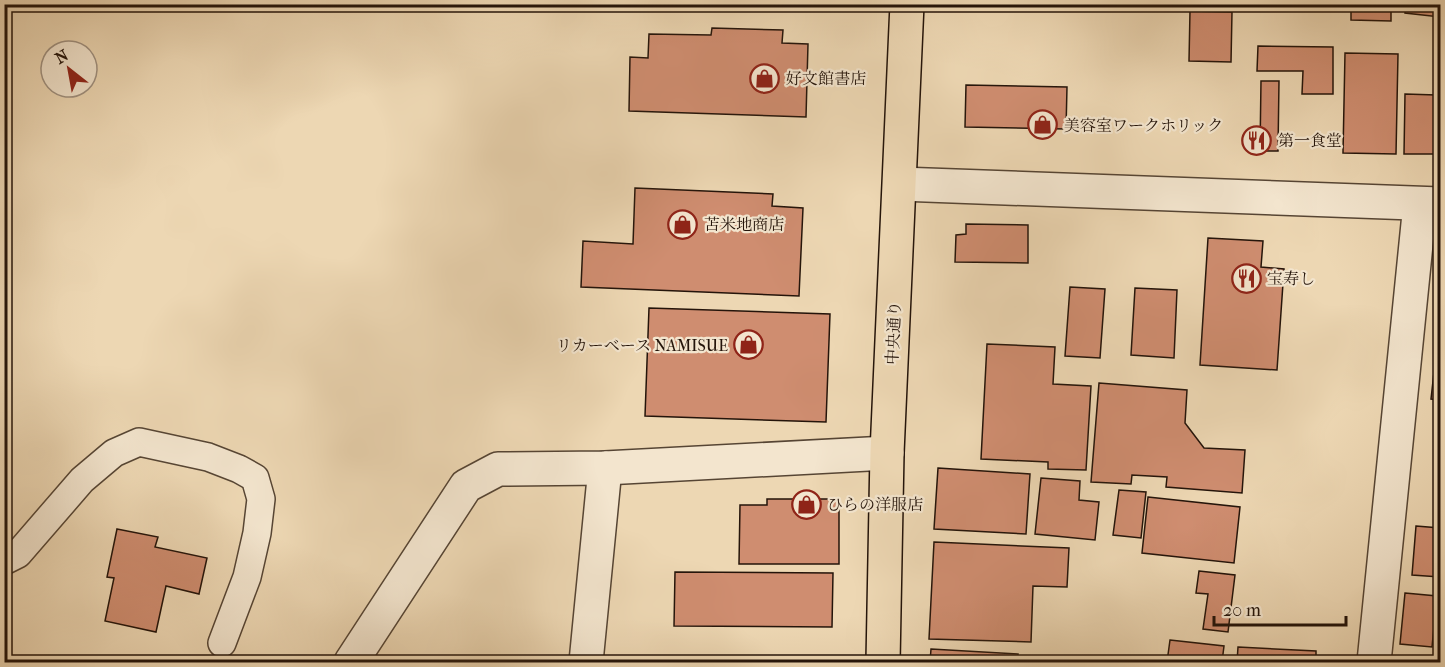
<svg xmlns="http://www.w3.org/2000/svg" width="1445" height="667" viewBox="0 0 1445 667" font-family="'IM FELL French Canon','Noto Serif JP',serif">
  <style>
    .building { fill: #cf8d70; stroke: #24140a; stroke-width: 1.5 }
    .lines { fill: none; stroke-linecap: round; stroke-linejoin: round }
    .service-casing { stroke: #564534; stroke-width: 30 }
    .minor-casing { stroke: #564534; stroke-width: 36 }
    .tertiary-casing { stroke: #564534; stroke-width: 36 }
    .primary-casing { stroke: #24140a; stroke-width: 36 }
    .service { stroke: #f3e5ce; stroke-width: 27 }
    .minor { stroke: #f3e5ce; stroke-width: 33 }
    .tertiary { stroke: #f3e5ce; stroke-width: 33 }
    .primary { stroke: #edd7b3; stroke-width: 33 }
    .labels { text-anchor: middle; stroke-width: 4.5; stroke-linejoin: round; paint-order: stroke }
    .poi-label { font-size: 16px; fill: #24140a; stroke: #f3e5ce; text-anchor: start }
    .street-label { font-size: 16px; fill: #24140a; stroke: #f3e5ce }
  </style>
  <rect width="100%" height="100%" fill="#edd7b3"/>
  <filter id="stains"><feTurbulence type="fractalNoise" baseFrequency=".00333" numOctaves="4"/><feColorMatrix values="0 0 0 0 .2 0 0 0 0 .09 0 0 0 0 .02 0 0 0 .5 -.17"/></filter>
  <radialGradient id="worn" r=".72"><stop offset=".6" stop-color="#630" stop-opacity="0"/><stop offset="1" stop-color="#630" stop-opacity=".3"/></radialGradient>
  <g class="building">
    <path d="M1351,4H1391V21L1351,20Z"/>
    <path d="M1406,4H1440V17L1405,13Z"/>
    <path d="M1190,11L1232,12L1231,62L1189,61Z"/>
    <path d="M712,28L783,30L782,43L808,44L806,117L629,111L630,57L648,58L649,34L711,35Z"/>
    <path d="M1258,46L1333,47V94H1302L1303,71H1257Z"/>
    <path d="M1345,53L1398,54L1396,154L1343,153Z"/>
    <path d="M1261,81H1279L1278,151H1260Z"/>
    <path d="M966,85L1067,87L1066,129L965,127Z"/>
    <path d="M1405,94L1436,95V154H1404Z"/>
    <path d="M635,188L773,194L772,206L803,208L799,296L581,287L583,241L633,244Z"/>
    <path d="M966,224L1028,225V263L955,262L956,235L966,234Z"/>
    <path d="M1208,238L1263,241L1261,267L1284,269L1277,370L1200,365Z"/>
    <path d="M1070,287L1105,289L1100,358L1065,356Z"/>
    <path d="M1135,288L1177,290L1174,358L1131,355Z"/>
    <path d="M649,308L830,314L826,422L645,416Z"/>
    <path d="M1438,336L1440,337V400L1431,399Z"/>
    <path d="M987,344L1055,347L1053,384L1091,386L1086,470L1048,469V462L981,459Z"/>
    <path d="M1099,383L1187,390L1185,423L1204,448L1245,450L1242,493L1166,487L1167,477L1132,475L1131,484L1091,482Z"/>
    <path d="M938,468L1030,474L1026,534L934,529Z"/>
    <path d="M1041,478L1080,481L1079,500L1099,502L1095,540L1035,534Z"/>
    <path d="M1119,490L1146,492L1141,538L1113,535Z"/>
    <path d="M1148,497L1240,507L1234,563L1142,553Z"/>
    <path d="M767,499H839V564H739L740,505H767Z"/>
    <path d="M1416,526L1440,528V577L1412,575Z"/>
    <path d="M117,529L158,537L155,547L207,558L199,594L166,586L156,632L105,621L114,578L107,577Z"/>
    <path d="M934,542L1069,548L1067,587L1033,586L1031,642L929,639Z"/>
    <path d="M1199,571L1235,575L1228,632L1203,629L1208,594L1196,593Z"/>
    <path d="M675,572L833,573L832,627L674,626Z"/>
    <path d="M1405,593L1437,596L1432,647L1400,644Z"/>
    <path d="M1170,640L1224,646L1222,662H1167Z"/>
    <path d="M1238,647L1316,651V662H1237Z"/>
    <path d="M931,649L1018,654V662H930Z"/>
    <path d="M1029,656L1093,662H1028Z"/>
  </g>
  <g class="lines">
    <defs>
      <path id="service" d="M4,561L18,554L82,480L114,453L139,442L208,457L239,469L255,478L261,499L257,533L247,577L222,643"/>
      <g id="minor">
        <path d="M351,662L466,486L498,469L605,468L887,453"/>
        <path d="M586,662L605,468"/>
        <path d="M1374,662L1420,204"/>
      </g>
      <path id="tertiary" d="M900,184L1440,204"/>
      <path id="primary" d="M883,662L887,453L907,4"/>
    </defs>
    <use href="#service" class="service-casing"/>
    <use href="#minor" class="minor-casing"/>
    <use href="#tertiary" class="tertiary-casing"/>
    <use href="#primary" class="primary-casing"/>
    <use href="#service" class="service"/>
    <use href="#minor" class="minor"/>
    <use href="#tertiary" class="tertiary"/>
    <use href="#primary" class="primary"/>
  </g>
  <defs>
    <symbol id="shop-ring" viewBox="-11 -11 22 22"><circle r="9.5" fill="#f3e5ce" stroke="#8f2418" stroke-width="1.5"/><path d="M-5-2.5h2.3a2.7 3.5 0 0 1 5.4 0H5L5.5 6h-11ZM-1.5-2.5h3a1.5 2.3 0 0 0-3 0Z" fill="#8f2418"/></symbol>
    <symbol id="restaurant-ring" viewBox="-11 -11 22 22"><circle r="9.5" fill="#f3e5ce" stroke="#8f2418" stroke-width="1.5"/><path d="M-5-6h1v4h1v-4h1v4h1v-4h1v5L-1.5 .5V6h-2V.5L-5-1ZM5-6V6H3V1.5H1.5Q1.5-4 5-6Z" fill="#8f2418"/></symbol>
  </defs>
  <g fill-rule="evenodd">
    <use href="#shop-ring" x="748" y="62" width="33" height="33"/>
    <use href="#shop-ring" x="1026" y="108" width="33" height="33"/>
    <use href="#restaurant-ring" x="1240" y="124" width="33" height="33"/>
    <use href="#shop-ring" x="666" y="208" width="33" height="33"/>
    <use href="#restaurant-ring" x="1230" y="262" width="33" height="33"/>
    <use href="#shop-ring" x="732" y="328" width="33" height="33"/>
    <use href="#shop-ring" x="790" y="488" width="33" height="33"/>
  </g>
  <g class="labels">
    <g class="poi-label">
      <text x="786" y="84">好文館書店</text>
      <text x="1064" y="131">美容室ワークホリック</text>
      <text x="1278" y="146">第一食堂</text>
      <text x="704" y="230">苫米地商店</text>
      <text x="1267" y="284">宝寿し</text>
      <text x="728" y="351" text-anchor="end">リカーベース NAMISUE</text>
      <text x="827" y="510">ひらの洋服店</text>
    </g>
    <g class="street-label">
      <text transform="translate(893 333) rotate(-87)" y="6">中央通り</text>
    </g>
  </g>
  <rect width="1445" height="667" fill="none" stroke="#edd7b3" stroke-width="24"/>
  <rect x="6" y="6" width="1433" height="655" fill="none" stroke="#24140a" stroke-width="3"/>
  <rect x="12" y="12" width="1421" height="643" fill="none" stroke="#24140a" stroke-width="1.5"/>
  <g transform="translate(69 69) rotate(329)"><circle r="28" fill="#f3e5ce" stroke="#a09180" stroke-width="1.5"/>
  <path d="M0-4.5L10 22L0 15L-10 22Z" fill="#8f2418"/>
  <text y="-9" font-size="16" font-weight="bold" text-anchor="middle" fill="#24140a">N</text>
  </g>
  <path d="M1214 616v9h132v-9" fill="none" stroke="#24140a" stroke-width="3"/>
  <text x="1223" y="616" font-size="18" fill="#24140a" stroke="#f3e5ce" stroke-width="4.5" paint-order="stroke">20 m</text>
  <rect width="100%" height="100%" filter="url(#stains)"/>
  <rect width="100%" height="100%" fill="url(#worn)"/>
</svg>
